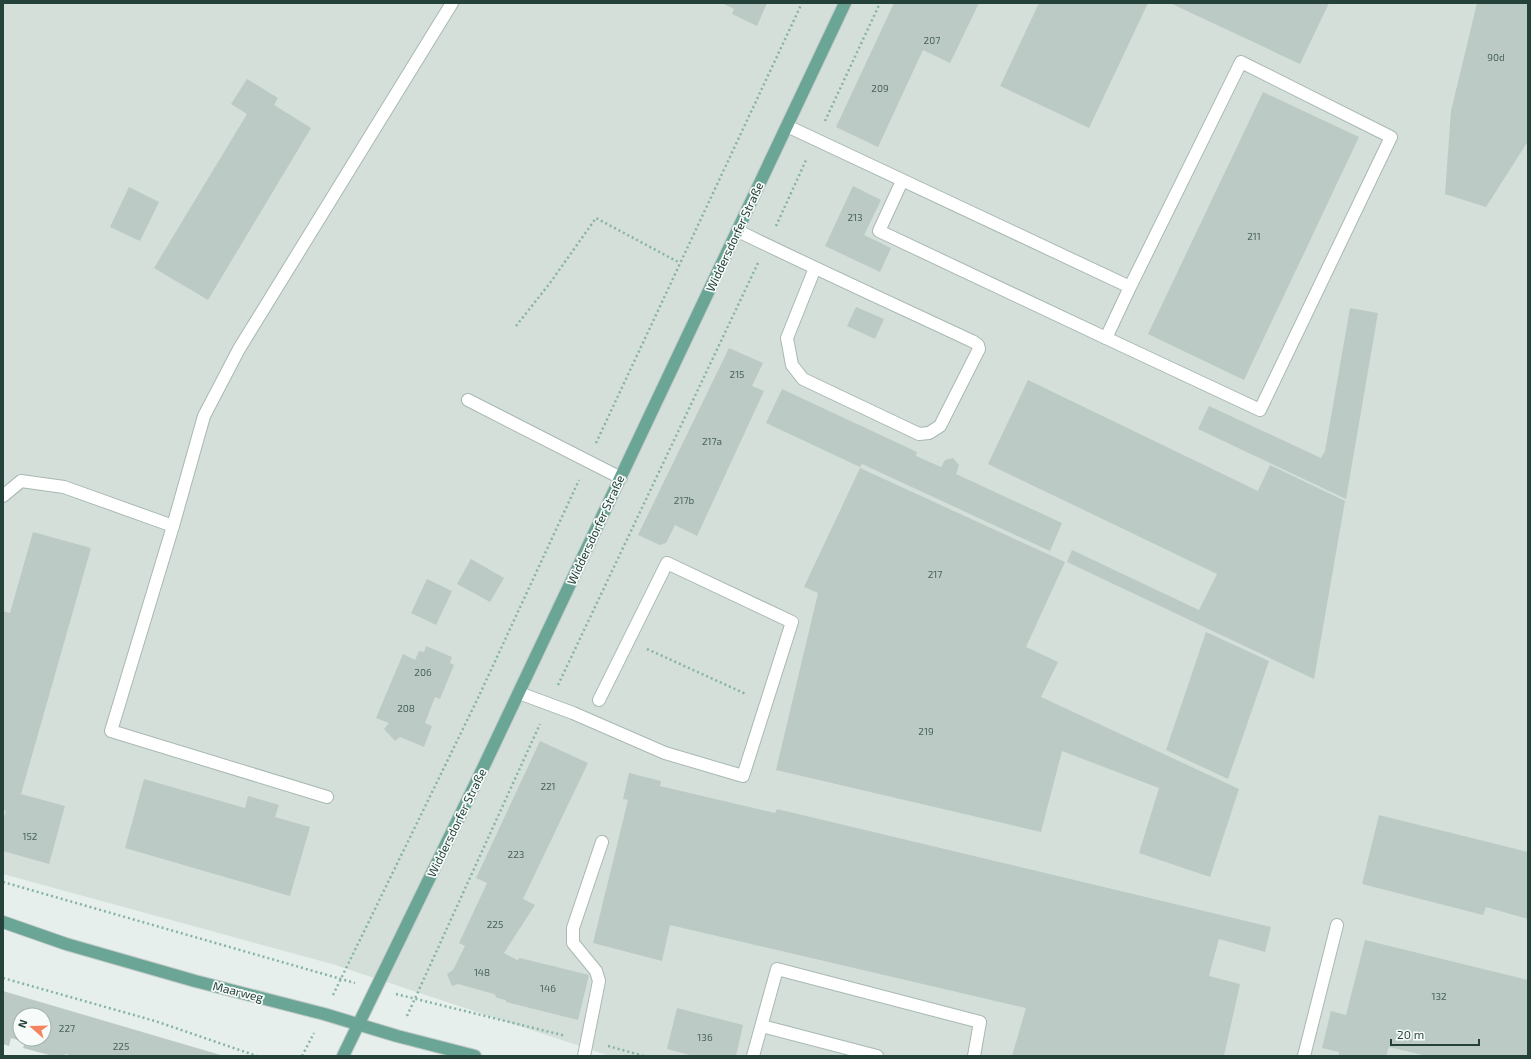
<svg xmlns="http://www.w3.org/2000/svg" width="1531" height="1059" viewBox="0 0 1531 1059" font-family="'Exo 2',sans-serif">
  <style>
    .built { fill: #d4dfda }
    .building { fill: #bbcac4; fill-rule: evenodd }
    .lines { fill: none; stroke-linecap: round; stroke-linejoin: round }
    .minor-casing { stroke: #a8b8b2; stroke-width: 14 }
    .major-casing { stroke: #c2cac8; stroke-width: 14 }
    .path { stroke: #86b3a5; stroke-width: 2.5; stroke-dasharray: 2 3; stroke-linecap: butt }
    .minor { stroke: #fff; stroke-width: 12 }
    .major { stroke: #6aa596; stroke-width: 12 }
    .labels { text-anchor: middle; stroke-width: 3.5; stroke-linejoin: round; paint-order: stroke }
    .number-label { font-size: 10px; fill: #4a645c }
    .street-label { font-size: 12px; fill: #24423a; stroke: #f7fbf9 }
  </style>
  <rect width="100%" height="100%" fill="#e6efeb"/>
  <path class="built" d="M3,3H1528V1056H610L332,964L3,874Z"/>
  <g class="building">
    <path d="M722,3H767L757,26L732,14L734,9Z"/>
    <path d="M894,3H979L950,63L923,50L878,147L836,127Z"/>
    <path d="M1039,3H1148L1089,128L1000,86Z"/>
    <path d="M1170,3H1329L1300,64Z"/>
    <path d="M1477,3H1528V141L1486,207L1445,194L1451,111Z"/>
    <path d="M247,79L278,98L274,105L311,128L208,300L154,268L247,114L231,104Z"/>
    <path d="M1263,92L1359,137L1244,380L1148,334Z"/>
    <path d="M853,186L881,200L864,235L891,248L880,272L825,246Z"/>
    <path d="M129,187L159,202L140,241L110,227Z"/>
    <path d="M856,307L884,319L875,339L847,326Z"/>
    <path d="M1350,308L1378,313L1346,499L1198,429L1209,406L1321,458L1325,451Z"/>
    <path d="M729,348L763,363L752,386L764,391L697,536L675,525L666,543L660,545L638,535Z"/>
    <path d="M1028,380L1258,491L1270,465L1345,501L1314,679L1067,562L1072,550L1199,610L1217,574L988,464Z"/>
    <path d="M782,389L917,452L916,456L941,467L945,460L953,458L959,465L956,474L1062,523L1050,551L862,464L860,467L766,423Z"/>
    <path d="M860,468L1065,562L1026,647L1058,662L1041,697L1239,789L1210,877L1139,853L1159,788L1062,751L1041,832L776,770L818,593L804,587Z"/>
    <path d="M33,532L91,548L21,794L65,806L49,864L3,851V820L6,811L3,810V611L10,613Z"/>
    <path d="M471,559L504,578L490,602L457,584Z"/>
    <path d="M427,579L452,591L436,625L411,613Z"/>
    <path d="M1206,632L1269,661L1228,779L1166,750Z"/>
    <path d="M426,646L452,657L450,663L454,665L440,699L435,697L425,723L432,726L424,747L400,737L395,741L384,729L389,723L376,718L403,654L415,660L419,651L424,652Z"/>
    <path d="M540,741L588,763L523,899L535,905L504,953L517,960L520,958L589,975L578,1020L506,1002V1000L497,998L494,994L458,984L452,986L447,974L453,970L465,946L459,943L487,883L476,878Z"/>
    <path d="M629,773L661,781L660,786L775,813L777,809L1271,927L1265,952L1219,939L1209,976L1240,984L1224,1056H1012L1026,1008L670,925L662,961L593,943L628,800L623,799Z"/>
    <path d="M144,779L245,808L248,796L279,805L275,817L310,827L290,896L125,848Z"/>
    <path d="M1379,815L1528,852V919L1486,907L1483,915L1362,884Z"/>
    <path d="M1365,940L1528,980V1056H1427L1389,1047L1386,1056H1339V1052L1322,1048L1331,1011L1346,1015Z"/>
    <path d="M3,991L224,1056H74L65,1054V1056H53L23,1048L25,1042L11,1038L9,1046L3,1044ZM20,1015H44V1039H20Z"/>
    <path d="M677,1008L743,1025L736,1056H694L667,1049Z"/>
  </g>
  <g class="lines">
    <defs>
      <g id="minor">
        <path d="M787,126L1130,287L1241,62L1391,137L1260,410L1106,338L1130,287"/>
        <path d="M902,181L879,231L1106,338"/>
        <path d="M738,231C816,269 895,305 974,342L978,345L979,349L940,426L929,433L919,434L803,379L792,365L787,338L815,268"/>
        <path d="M468,400L621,478"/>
        <path d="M3,496L21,481L64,487L173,526L111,731L327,797"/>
        <path d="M173,526L204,416L239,349L452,3"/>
        <path d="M519,693L573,713L665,753L743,776L792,622L667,563L599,700"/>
        <path d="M762,1026L877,1056"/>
        <path d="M584,1056L599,981L596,971L573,943V928L602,842"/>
        <path d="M753,1056L777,969L980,1022L974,1056"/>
        <path d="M1304,1056L1337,925"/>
      </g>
      <g id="major">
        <path d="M3,922L66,944L195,981L324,1014L397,1036L475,1056"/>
        <path d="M343,1056L483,768L845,3"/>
      </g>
    </defs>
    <use href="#minor" class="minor-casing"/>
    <use href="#major" class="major-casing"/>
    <g class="path">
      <path d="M825,121L880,3"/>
      <path d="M776,226L807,158"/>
      <path d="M516,326L550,283L596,218L680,263"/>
      <path d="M596,443L802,3"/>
      <path d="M647,649L746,694"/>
      <path d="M558,685L758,263"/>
      <path d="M3,882L355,983"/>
      <path d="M3,978L155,1021L257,1056"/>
      <path d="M396,994L566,1036"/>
      <path d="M333,995L478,698L579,480"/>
      <path d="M407,1016L540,724"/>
      <path d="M608,1046L644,1056"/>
      <path d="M302,1056L314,1033"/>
    </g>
    <use href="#minor" class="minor"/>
    <use href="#major" class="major"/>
  </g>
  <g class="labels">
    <g class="number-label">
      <text x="932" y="44">207</text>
      <text x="1496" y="61">90d</text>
      <text x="880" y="92">209</text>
      <text x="855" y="221">213</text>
      <text x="1254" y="240">211</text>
      <text x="737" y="378">215</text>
      <text x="712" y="445">217a</text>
      <text x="684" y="504">217b</text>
      <text x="935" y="578">217</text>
      <text x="423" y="676">206</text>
      <text x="406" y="712">208</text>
      <text x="926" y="735">219</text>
      <text x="548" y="790">221</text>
      <text x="30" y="840">152</text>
      <text x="516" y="858">223</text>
      <text x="495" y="928">225</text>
      <text x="482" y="976">148</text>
      <text x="548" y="992">146</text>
      <text x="1439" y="1000">132</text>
      <text x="67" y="1032">227</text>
      <text x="705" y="1041">136</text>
      <text x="121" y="1050">225</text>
    </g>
    <g class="street-label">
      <text transform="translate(735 237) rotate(-65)" y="4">Widdersdorfer Straße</text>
      <text transform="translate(596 530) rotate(-65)" y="4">Widdersdorfer Straße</text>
      <text transform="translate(457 823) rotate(-64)" y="4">Widdersdorfer Straße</text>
      <text transform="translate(238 992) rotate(14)" y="4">Maarweg</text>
    </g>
  </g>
  <rect width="1531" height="1059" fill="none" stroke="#24423a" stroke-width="8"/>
  <g transform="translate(32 1027) rotate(290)"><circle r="19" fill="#f7fbf9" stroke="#a3b1ad"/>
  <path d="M0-3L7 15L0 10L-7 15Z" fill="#f4845f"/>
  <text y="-6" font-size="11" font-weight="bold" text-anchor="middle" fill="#24423a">N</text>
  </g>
  <path d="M1391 1039v6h88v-6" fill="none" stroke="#24423a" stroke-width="2"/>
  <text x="1397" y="1039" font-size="12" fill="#24423a" stroke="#f7fbf9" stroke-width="3" paint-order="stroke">20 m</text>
</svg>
